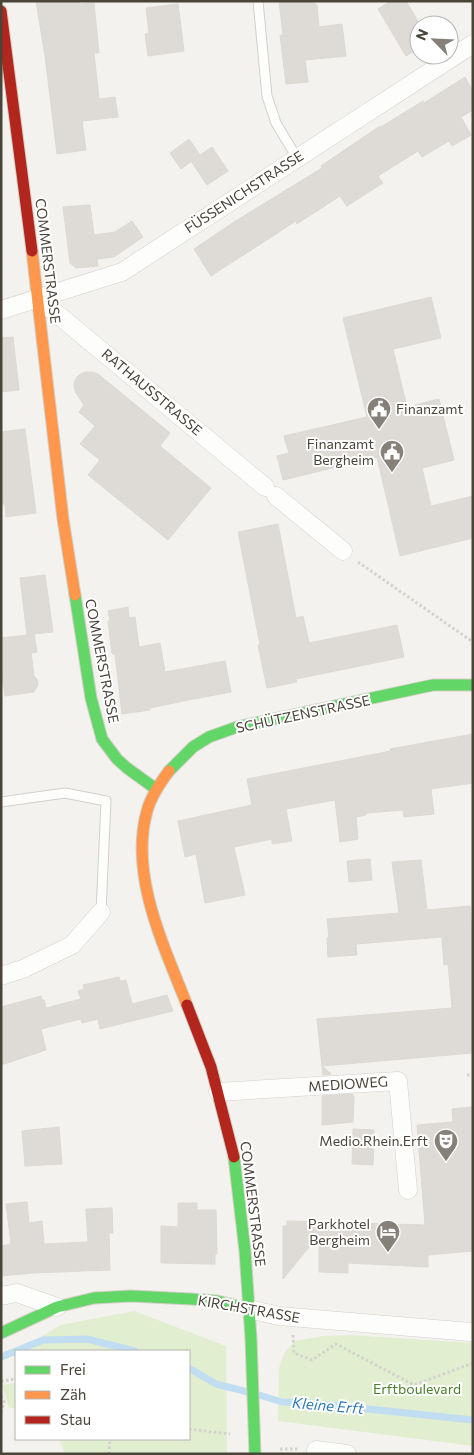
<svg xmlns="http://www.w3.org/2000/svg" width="474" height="1455" viewBox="0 0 474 1455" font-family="Commissioner,sans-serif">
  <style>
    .green { fill: #e1eecf }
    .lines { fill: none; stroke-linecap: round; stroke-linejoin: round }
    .stream { stroke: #c0ddf1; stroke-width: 7 }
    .building { fill: #dedbd6; stroke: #dcd9d4 }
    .lane-casing { stroke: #d2d0cb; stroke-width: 11 }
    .street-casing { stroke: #d2d0cb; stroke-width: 19 }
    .fast-casing { stroke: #d3cfc5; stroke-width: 13 }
    .slow-casing { stroke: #d3cfc5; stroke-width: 13 }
    .jam-casing { stroke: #d3cfc5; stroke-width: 13 }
    .path { stroke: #d3d2cc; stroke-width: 3; stroke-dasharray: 2.5 2.5; stroke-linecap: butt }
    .lane { stroke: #fdfdfc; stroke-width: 9 }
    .street { stroke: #fdfdfc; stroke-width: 18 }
    .fast { stroke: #63d668; stroke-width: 11 }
    .slow { stroke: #ff974d; stroke-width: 11 }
    .jam { stroke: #b3261e; stroke-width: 11 }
    .labels { text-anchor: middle; stroke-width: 4; stroke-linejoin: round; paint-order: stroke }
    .street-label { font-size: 14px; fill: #4b4439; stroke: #fff }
    .poi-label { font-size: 14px; fill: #4b4439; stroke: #fff; text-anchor: end }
    .park-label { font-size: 14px; fill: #4a7f2a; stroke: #fff }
    .water-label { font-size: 15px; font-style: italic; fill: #2e7ab2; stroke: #fff }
  </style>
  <rect width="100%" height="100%" fill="#f4f2ee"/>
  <g class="green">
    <path d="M134,1311L226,1346L227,1454H65L59,1439H189V1351H27L25,1346L61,1325Z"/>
    <path d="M349,1335L473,1343V1446L278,1421L279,1368L285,1352L295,1341L323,1336Z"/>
    <path d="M16,1383V1408H9L2,1385Z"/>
  </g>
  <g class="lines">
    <g class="stream">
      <path d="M1,1357L43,1340L87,1339L135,1351"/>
      <path d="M189,1368L216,1384L248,1392"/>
      <path d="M259,1395L282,1402L311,1403L473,1420"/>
    </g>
  </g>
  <g class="building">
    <path d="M36,1H79V4L94,3L99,53H94L99,99L115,97L118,117L82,121L86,150L57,154L45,56Z"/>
    <path d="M279,1H311L317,5L319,27L342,24L346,56L305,60L308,82L286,84L280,35H283Z"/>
    <path d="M391,1H406L419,23V48L406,56L378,9Z"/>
    <path d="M178,4L184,51L148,56L145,34L149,33L146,8Z"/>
    <path d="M465,77L473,91V110L461,117L471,135L452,146L449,141L422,157L418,151L378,176L383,183L347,206L340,196L297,224L296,221L211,276L194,249L234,222L322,168L321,166L380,126L381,127L423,101L424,103Z"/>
    <path d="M189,139L200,155L181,169L170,153Z"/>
    <path d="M212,147L228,171L207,185L191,161Z"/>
    <path d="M90,205L94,235L115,232L132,221L143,237L114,257L97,259L98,266L76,268L70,263L63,207Z"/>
    <path d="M431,297L441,338L393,349L407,407L439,399L454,460L422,468L431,506L473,496V538L400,556L377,457L283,480L277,456L289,453L284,436L367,417L343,318Z"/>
    <path d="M13,337L19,390L1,392V338Z"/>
    <path d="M85,372H92L98,374L170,433L160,446L211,488L168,540L88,475L100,460L80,444L95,426L79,412L84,405L76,393L74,386L75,380L79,375Z"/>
    <path d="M25,429L36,513L6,517L5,504H1V432Z"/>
    <path d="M278,524L296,618L303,616L309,643L397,625L404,657L296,679L297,682L267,688L258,645H260L238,532Z"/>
    <path d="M45,575L53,632L34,634L37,652L31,653L34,676L37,679L38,685L34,692L5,696L1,667V638L27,635L20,578Z"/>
    <path d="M128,607L129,618L135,617L139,647L160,643L165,672L225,661L231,692L188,700L150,708V710L122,714L115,654H112L108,621H110L108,611Z"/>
    <path d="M473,734V783L431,789L434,814L404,817L403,810L366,813V815L356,817L358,839L340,842L335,800L286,809L292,841L272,844V839L234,847L245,895L205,903L196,854L185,857L178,821L252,805L247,779L391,751L390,749Z"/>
    <path d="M370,859L372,880L349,882L347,861Z"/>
    <path d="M421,860L427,910L470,906L471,921H473V1053L322,1066L331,1074L323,1075L317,1019L452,1008L448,964L444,965L442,937L356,944L357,955L328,957L327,938L329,937L327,919L399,913L392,862Z"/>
    <path d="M119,977L120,981L126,980L132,1004L167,995L173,1011L100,1029L98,1019L82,1023L81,1019L41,1029L46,1050L1,1065V1007L41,996L42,1000H44L46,1008L81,999L78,991L84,989L83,985Z"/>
    <path d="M352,1094L354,1096L353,1122L322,1125V1096Z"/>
    <path d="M473,1107V1251L428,1255V1267L348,1263V1273L319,1272V1235L283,1279V1226H287V1221L425,1225L417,1125L453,1122L452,1109Z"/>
    <path d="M59,1127L62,1164L25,1166L22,1131Z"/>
    <path d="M353,1129L374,1130L373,1165L352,1164Z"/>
    <path d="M27,1202L29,1223L42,1221L44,1244L88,1242L86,1209L112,1208L113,1233H109L110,1270L33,1273L1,1276V1246L11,1244L6,1204Z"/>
    <path d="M178,1203H197V1210H216L217,1254H215V1264L161,1263V1226L178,1227Z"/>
  </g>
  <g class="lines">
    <defs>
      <g id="lane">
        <path d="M258,1L267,96L276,123L297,158"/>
        <path d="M1,802L65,793L106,801L101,912"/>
      </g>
      <g id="street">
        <path d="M38,298L265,487"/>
        <path d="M1,310L122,272L473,44"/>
        <path d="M276,496L343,551"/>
        <path d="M1,976L23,969L72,945L101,912"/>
        <path d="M218,1092L398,1081L408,1190"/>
        <path d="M1,1296L17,1293L57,1307"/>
        <path d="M249,1309L279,1316L471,1332"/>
        <path d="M316,1450L347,1454"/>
      </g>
      <g id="fast">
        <path d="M75,595L91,698L102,739L117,759L127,768L156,789"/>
        <path d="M169,771L193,747L209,737L237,727L433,685H473"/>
        <path d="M234,1157L245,1251L251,1339L255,1454"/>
        <path d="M1,1333L57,1307L94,1298L131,1296L191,1299L217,1301L249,1309"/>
      </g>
      <g id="slow">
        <path d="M32,251L63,519L75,595"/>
        <path d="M169,771C160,783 151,796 147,811C129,875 164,946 187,1005"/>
      </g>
      <g id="jam">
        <path d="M1,11L32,251"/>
        <path d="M187,1005L211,1067L234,1157"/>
      </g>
    </defs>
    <use href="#lane" class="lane-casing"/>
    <use href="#street" class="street-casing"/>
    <use href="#fast" class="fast-casing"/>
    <use href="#slow" class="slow-casing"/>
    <use href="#jam" class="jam-casing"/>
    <g class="path">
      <path d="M358,562L473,642"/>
      <path d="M467,1075H473"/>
      <path d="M293,1335L294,1353L312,1360L336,1344L414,1385L473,1363"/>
      <path d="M1,1381L16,1379"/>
      <path d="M1,1396L4,1402L1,1413"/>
      <path d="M189,1429L230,1434"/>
      <path d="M280,1449H298"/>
      <path d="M109,1454L110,1439"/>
    </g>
    <use href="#lane" class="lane"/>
    <use href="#street" class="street"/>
    <use href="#fast" class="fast"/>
    <use href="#slow" class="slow"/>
    <use href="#jam" class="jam"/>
  </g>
  <defs>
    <symbol id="civic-pin" viewBox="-11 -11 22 30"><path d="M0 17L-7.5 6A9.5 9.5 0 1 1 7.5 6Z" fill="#868178" stroke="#fff"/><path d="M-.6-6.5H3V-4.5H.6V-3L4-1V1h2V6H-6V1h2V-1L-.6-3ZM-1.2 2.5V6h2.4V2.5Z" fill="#fff"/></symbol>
    <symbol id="theatre-pin" viewBox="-11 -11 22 30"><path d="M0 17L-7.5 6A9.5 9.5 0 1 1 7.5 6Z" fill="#868178" stroke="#fff"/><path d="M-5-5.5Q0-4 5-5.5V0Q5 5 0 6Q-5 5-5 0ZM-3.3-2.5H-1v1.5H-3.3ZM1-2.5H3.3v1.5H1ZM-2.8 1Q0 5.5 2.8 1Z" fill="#fff"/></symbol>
    <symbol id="hotel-pin" viewBox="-11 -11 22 30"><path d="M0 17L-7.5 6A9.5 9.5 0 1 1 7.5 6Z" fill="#868178" stroke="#fff"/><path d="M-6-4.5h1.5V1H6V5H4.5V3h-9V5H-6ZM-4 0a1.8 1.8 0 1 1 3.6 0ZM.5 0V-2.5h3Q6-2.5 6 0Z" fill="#fff"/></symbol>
  </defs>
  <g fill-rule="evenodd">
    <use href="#civic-pin" x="365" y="395" width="28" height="38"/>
    <use href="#civic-pin" x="378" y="438" width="28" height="38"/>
    <use href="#theatre-pin" x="432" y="1127" width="28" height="38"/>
    <use href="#hotel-pin" x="374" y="1218" width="28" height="38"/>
  </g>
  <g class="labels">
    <g class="street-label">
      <text transform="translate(244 192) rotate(-33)" y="5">FÜSSENICHSTRASSE</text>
      <text transform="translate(48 261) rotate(83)" y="5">COMMERSTRASSE</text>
      <text transform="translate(152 392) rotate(40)" y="5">RATHAUSSTRASSE</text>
      <text transform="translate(102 661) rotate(79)" y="5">COMMERSTRASSE</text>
      <text transform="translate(303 714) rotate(-12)" y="5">SCHÜTZENSTRASSE</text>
      <text transform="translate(348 1084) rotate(-4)" y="5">MEDIOWEG</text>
      <text transform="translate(253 1204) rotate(83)" y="5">COMMERSTRASSE</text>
      <text transform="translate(249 1309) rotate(10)" y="5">KIRCHSTRASSE</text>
    </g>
    <g class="poi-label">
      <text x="396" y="414" text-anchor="start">Finanzamt</text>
      <text x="374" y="449">Finanzamt<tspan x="374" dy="16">Bergheim</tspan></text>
      <text x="428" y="1146">Medio.Rhein.Erft</text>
      <text x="370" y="1229">Parkhotel<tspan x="370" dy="16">Bergheim</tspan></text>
    </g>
    <g class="park-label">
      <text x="417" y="1394">Erftboulevard</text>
    </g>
    <g class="water-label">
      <text transform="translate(328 1406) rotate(5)" y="5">Kleine Erft</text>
    </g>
  </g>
  <rect width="474" height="1455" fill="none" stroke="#4b4439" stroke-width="5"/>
  <rect x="15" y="1350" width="175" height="90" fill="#ffffff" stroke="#b7b4b0"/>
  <rect x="25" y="1366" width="25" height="8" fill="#63d668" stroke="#b7b4b0"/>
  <text x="60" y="1375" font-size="15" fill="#4b4439">Frei</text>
  <rect x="25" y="1391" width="25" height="8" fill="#ff974d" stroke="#b7b4b0"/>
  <text x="60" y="1400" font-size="15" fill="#4b4439">Zäh</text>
  <rect x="25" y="1416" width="25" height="8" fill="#b3261e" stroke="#b7b4b0"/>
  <text x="60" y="1425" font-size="15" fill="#4b4439">Stau</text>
  <g transform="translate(434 40) rotate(294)"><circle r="24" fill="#ffffff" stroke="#b7b4b0"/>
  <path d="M0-4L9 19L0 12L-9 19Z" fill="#868178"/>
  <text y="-8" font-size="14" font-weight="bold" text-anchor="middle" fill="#4b4439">N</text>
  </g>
</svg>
